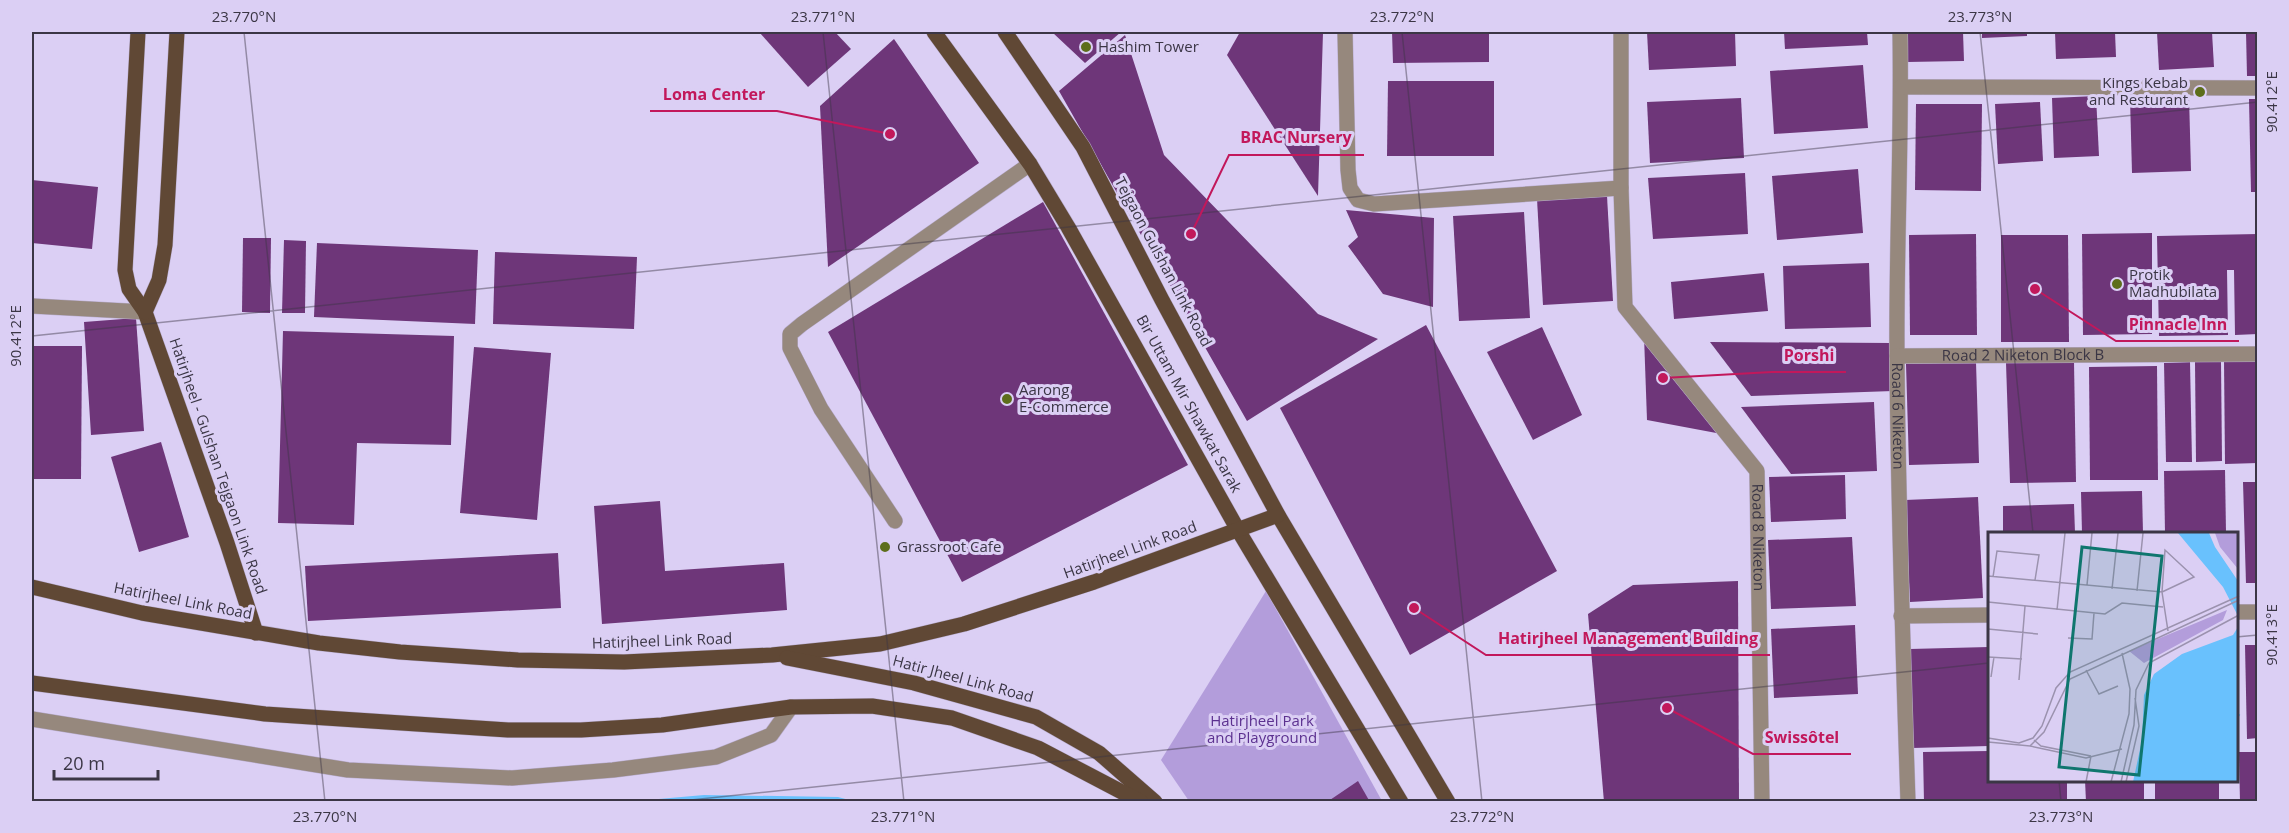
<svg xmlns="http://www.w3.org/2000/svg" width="2289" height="833" viewBox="0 0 2289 833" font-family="'Open Sans',sans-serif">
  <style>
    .green { fill: #b39ddb }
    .water { fill: #69c1fd }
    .building { fill: #6e3679 }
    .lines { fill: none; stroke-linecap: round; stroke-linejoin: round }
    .minor-casing { stroke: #b8adce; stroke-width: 16 }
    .major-casing { stroke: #b8adce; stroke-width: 16 }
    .minor { stroke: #96887d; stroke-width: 15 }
    .major { stroke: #604835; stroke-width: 15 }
    .ticks { fill: none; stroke: #3b3645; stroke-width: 1.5; stroke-opacity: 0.45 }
    .poi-dot { fill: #5d6e1b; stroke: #dbcff4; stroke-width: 2 }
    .labels { text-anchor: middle; stroke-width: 6; stroke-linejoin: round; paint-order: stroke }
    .poi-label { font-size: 15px; fill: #3b3645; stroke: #dbcff4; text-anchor: start }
    .street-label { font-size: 15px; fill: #3b3645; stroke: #dbcff4 }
    .park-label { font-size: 15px; fill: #5c3190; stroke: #dbcff4 }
    .inset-river { fill: none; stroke: #69c1fd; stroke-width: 3 }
    .inset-road { fill: none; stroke: #9b92ae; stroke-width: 1.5 }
    .view { fill: #0f766e; fill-opacity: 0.15; stroke: #0f766e; stroke-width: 3 }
    .inset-edge { fill: none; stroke: #3b3645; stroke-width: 3 }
    .leader { fill: none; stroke: #c2185b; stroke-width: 2 }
    .callout-dot { fill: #c2185b; stroke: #dbcff4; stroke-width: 2 }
    .callout-label { font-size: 16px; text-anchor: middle; font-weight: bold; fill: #c2185b; stroke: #dbcff4; stroke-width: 6; stroke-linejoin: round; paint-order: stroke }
    .neatline { fill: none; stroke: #3b3645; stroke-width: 2 }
    .ticks-label { font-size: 15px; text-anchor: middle; fill: #3b3645 }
  </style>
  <rect width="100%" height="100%" fill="#dbcff4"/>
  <path class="green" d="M1266,591L1382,801H1189L1161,760Z"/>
  <path class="water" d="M704,795L838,797L853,801H636Z"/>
  <g class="building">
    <path d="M759,32H835L851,49L808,87Z"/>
    <path d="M1052,32H1121L1085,63Z"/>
    <path d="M1240,32H1323L1318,196L1227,55Z"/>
    <path d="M1392,32H1489V62L1393,63Z"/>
    <path d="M1647,32H1735L1736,66L1649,70Z"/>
    <path d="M1784,32H1867L1868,45L1785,49Z"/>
    <path d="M1906,32H1963L1964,61L1907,62Z"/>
    <path d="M1982,32H2027V36L1982,38Z"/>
    <path d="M2055,32H2115L2116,57L2056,59Z"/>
    <path d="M2157,32H2212L2214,67L2159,70Z"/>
    <path d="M2246,32H2258V76H2247Z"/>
    <path d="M1125,35L1164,155L1318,314L1378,339L1247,421L1059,91Z"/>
    <path d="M894,39L979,163L828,267L820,106Z"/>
    <path d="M1863,65L1868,128L1774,134L1770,71Z"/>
    <path d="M1388,81H1494V156H1387Z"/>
    <path d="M2096,96L2099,156L2054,158L2052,98Z"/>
    <path d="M2189,96L2191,171L2132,173L2130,98Z"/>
    <path d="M1741,98L1744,158L1650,163L1647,102Z"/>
    <path d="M2249,99H2258V192H2251Z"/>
    <path d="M2040,102L2043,161L1998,164L1995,104Z"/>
    <path d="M1916,104H1982L1981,191L1915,190Z"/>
    <path d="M1858,169L1863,233L1777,240L1772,176Z"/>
    <path d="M1745,173L1748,234L1653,239L1648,178Z"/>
    <path d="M32,180L98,187L92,249L32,243Z"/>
    <path d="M1607,196L1613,301L1543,305L1537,199Z"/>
    <path d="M1043,202L1188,465L962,582L828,332Z"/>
    <path d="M1346,210L1434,218L1433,307L1383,294L1348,246L1358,237Z"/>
    <path d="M1524,212L1530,318L1459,321L1453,216Z"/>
    <path d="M2152,233V334L2083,335L2082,234Z"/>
    <path d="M1976,234L1977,335H1910L1909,235Z"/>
    <path d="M2258,234V334L2235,335L2234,270H2227L2228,335L2159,336L2157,236Z"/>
    <path d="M2001,235H2068L2069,342H2001Z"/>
    <path d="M243,238H271L270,313L242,312Z"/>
    <path d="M284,240L306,241L305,313H282Z"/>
    <path d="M317,243L478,250L475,324L314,317Z"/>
    <path d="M495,252L637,257L634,329L493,324Z"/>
    <path d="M1869,263L1871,327L1785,329L1783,266Z"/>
    <path d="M1764,273L1768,311L1674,319L1671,282Z"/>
    <path d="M136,318L144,431L91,435L84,322Z"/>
    <path d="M1426,325L1557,571L1410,655L1280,408Z"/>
    <path d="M1542,327L1582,415L1533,440L1487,352Z"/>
    <path d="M283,331L454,336L451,445L357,443L354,525L278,523Z"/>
    <path d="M1644,336L1727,435L1647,420Z"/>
    <path d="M1710,342L1892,343L1893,391L1751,396Z"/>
    <path d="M32,346H82L81,479H32Z"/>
    <path d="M474,347L551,353L537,520L460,513Z"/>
    <path d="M2258,359V463L2225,464L2224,360Z"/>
    <path d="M1976,362L1979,463L1909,465L1906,364Z"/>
    <path d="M2074,362L2076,482L2010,483L2006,363Z"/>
    <path d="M2190,362L2192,462H2166L2164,363Z"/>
    <path d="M2195,362H2221L2222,461L2196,462Z"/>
    <path d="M2157,366L2158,480H2090L2089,367Z"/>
    <path d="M1874,402L1877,471L1791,474L1741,407Z"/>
    <path d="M161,442L189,537L139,552L111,457Z"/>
    <path d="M2225,470L2226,533H2165L2164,471Z"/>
    <path d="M1845,475L1846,519L1771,522L1769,477Z"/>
    <path d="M2243,482H2258V583H2246Z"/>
    <path d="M2142,491L2143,533H2082L2081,492Z"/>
    <path d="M1978,497L1983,598L1910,602L1905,500Z"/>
    <path d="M660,501L665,571L784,563L787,610L602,624L594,506Z"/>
    <path d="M2074,504L2075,533H2003V506Z"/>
    <path d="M1852,537L1856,606L1771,609L1768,540Z"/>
    <path d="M558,553L561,608L308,621L305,566Z"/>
    <path d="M1738,581L1739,802H1604L1588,614L1633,585Z"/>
    <path d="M1855,625L1858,694L1774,698L1771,629Z"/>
    <path d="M2245,645H2258V738L2247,739Z"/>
    <path d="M1989,647V746L1912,748L1910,649Z"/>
    <path d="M1989,751V780H2067V802H1924L1923,752Z"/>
    <path d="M2239,752H2258V802H2240Z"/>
    <path d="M2085,780H2144V802H2086Z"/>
    <rect x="2155" y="780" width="64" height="22"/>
    <path d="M1358,781L1370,802H1327Z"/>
  </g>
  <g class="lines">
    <defs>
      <g id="minor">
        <path d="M1345,32L1348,170L1350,188L1358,200L1374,204L1621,188"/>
        <path id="s1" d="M1621,32V188L1625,307L1757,471L1762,802"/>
        <path id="s2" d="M1900,32C1902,140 1896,249 1897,358C1898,506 1903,654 1908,802"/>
        <path d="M1901,87L2258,88"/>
        <path d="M32,306L145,312"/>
        <path id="s3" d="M1897,356L2258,354"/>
        <path d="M895,521L821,409L790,348V334L802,324L1030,164"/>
        <path d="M2236,612H2258"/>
        <path d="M1901,616L1989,615"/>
        <path d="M32,719L348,770L512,778L613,770L716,757L771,735L791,707"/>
      </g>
      <g id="major">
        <path d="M138,32L125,270L129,289L145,312L227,543L256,633"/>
        <path d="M934,32L1030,164L1068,227L1238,530L1401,802"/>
        <path d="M1005,32L1083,147L1162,300L1278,515L1448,802"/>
        <path d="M145,312L159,280L165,245L177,32"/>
        <path d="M32,587L142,613L319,643L400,652L518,660L624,662L772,655L880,644L964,624L1094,582L1278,515"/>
        <path d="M787,658L914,683L1036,717L1099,753L1155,802"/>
        <path d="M32,683L265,714L508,730H581L662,725L791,707L872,706L952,718L1038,748L1141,802"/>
      </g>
    </defs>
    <use href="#minor" class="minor-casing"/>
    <use href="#major" class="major-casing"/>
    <use href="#minor" class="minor"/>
    <use href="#major" class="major"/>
  </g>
  <path class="ticks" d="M244,32L325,802M823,32L904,802M1402,32L1482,802M1980,32L2033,533M32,336L2258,102M2236,637L2258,635M2059,780L2061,802M672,802L1989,663"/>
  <g class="poi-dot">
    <circle cx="1086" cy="47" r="6"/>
    <circle cx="2200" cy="92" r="6"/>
    <circle cx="2117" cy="284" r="6"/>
    <circle cx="1007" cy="399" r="6"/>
    <circle cx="885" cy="547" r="6"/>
  </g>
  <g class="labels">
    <g class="poi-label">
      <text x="1098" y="52">Hashim Tower</text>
      <text x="2188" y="88" text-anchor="end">Kings Kebab<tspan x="2188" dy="17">and Resturant</tspan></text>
      <text x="2129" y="280">Protik<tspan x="2129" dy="17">Madhubilata</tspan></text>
      <text x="1019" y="395">Aarong<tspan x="1019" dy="17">E-Commerce</tspan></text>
      <text x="897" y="552">Grassroot Cafe</text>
    </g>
    <g class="street-label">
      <text transform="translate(1163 262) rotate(62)" y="5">Tejgaon Gulshan Link Road</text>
      <text dy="5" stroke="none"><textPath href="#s3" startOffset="126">Road 2 Niketon Block B</textPath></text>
      <text transform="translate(1189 404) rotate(61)" y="5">Bir Uttam Mir Shawkat Sarak</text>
      <text dy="5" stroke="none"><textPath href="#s2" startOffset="384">Road 6 Niketon</textPath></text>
      <text transform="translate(218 466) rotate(71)" y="5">Hatirjheel - Gulshan Tejgaon Link Road</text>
      <text dy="5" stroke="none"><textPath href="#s1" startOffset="552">Road 8 Niketon</textPath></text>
      <text transform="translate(1130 550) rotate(-20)" y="5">Hatirjheel Link Road</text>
      <text transform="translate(183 601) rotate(11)" y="5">Hatirjheel Link Road</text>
      <text transform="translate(662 641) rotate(-2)" y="5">Hatirjheel Link Road</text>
      <text transform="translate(963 679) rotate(15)" y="5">Hatir Jheel Link Road</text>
    </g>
    <g class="park-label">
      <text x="1262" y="726">Hatirjheel Park<tspan x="1262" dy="17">and Playground</tspan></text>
    </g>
  </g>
  <g transform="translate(1988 532)">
    <rect width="250" height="250" fill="#dbcff4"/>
    <path d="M227,1H250V37L232,15ZM239,78L235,88L156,131L141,119Z" fill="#b39ddb"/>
    <path d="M190,1H221L227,15L250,49V84L235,55ZM250,95V250H145L154,208L156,163L166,142L194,122L245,103Z" fill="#69c1fd"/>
    <path class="inset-river" d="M207,250L251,182"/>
    <path class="inset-road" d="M0,44L174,60L177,18L206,45L174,60L180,99M5,45L9,19L51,23L47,48M99,53L104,1M124,57L130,1M149,59L155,1M0,70L117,82L134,71L175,75M69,78L77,1M0,97L50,102M80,106L104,107L106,81M0,125L34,127M98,138L111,162L130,154M3,145L6,125M31,148L37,74M0,206L31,211L45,206L54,194L68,156L82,140L251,64M46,208L53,214L103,224M0,210L42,214L56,200L82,147L251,68M42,214L98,226L134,217M98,250L103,224M123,250L141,182L142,157L134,121M133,250L146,193L148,158L161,131L251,83M138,250L151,194L147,166"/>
    <path class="view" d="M94,15L174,24L151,243L71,235Z"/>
    <rect width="250" height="250" class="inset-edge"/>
  </g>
  <path class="leader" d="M890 134L777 111H650M1191 234L1229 155H1364M2035 289L2116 341H2239M1663 378L1772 372H1846M1414 608L1486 655H1770M1667 708L1753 754H1851"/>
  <g class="callout-dot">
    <circle cx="890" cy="134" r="6"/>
    <circle cx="1191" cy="234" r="6"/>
    <circle cx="2035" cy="289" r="6"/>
    <circle cx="1663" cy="378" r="6"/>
    <circle cx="1414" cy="608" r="6"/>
    <circle cx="1667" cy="708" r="6"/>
  </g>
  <g class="callout-label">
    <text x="714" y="100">Loma Center</text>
    <text x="1296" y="143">BRAC Nursery</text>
    <text x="2178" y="330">Pinnacle Inn</text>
    <text x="1809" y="361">Porshi</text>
    <text x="1628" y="644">Hatirjheel Management Building</text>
    <text x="1802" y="743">Swissôtel</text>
  </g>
  <rect width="2289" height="833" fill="none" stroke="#dbcff4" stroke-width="66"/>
  <path d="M54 770v9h104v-9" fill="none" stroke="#3b3645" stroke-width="3"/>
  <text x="63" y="770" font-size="18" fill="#3b3645" stroke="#dbcff4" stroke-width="4.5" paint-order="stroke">20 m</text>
  <rect x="33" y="33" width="2223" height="767" class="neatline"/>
  <g class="ticks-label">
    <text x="244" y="22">23.770°N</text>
    <text x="823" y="22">23.771°N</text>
    <text x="1402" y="22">23.772°N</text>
    <text x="1980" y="22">23.773°N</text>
    <text transform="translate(2272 102) rotate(-90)" y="5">90.412°E</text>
    <text transform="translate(16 336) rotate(-90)" y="5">90.412°E</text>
    <text transform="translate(2272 635) rotate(-90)" y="5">90.413°E</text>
    <text x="325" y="822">23.770°N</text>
    <text x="903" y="822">23.771°N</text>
    <text x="1482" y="822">23.772°N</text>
    <text x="2061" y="822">23.773°N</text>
  </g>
</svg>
